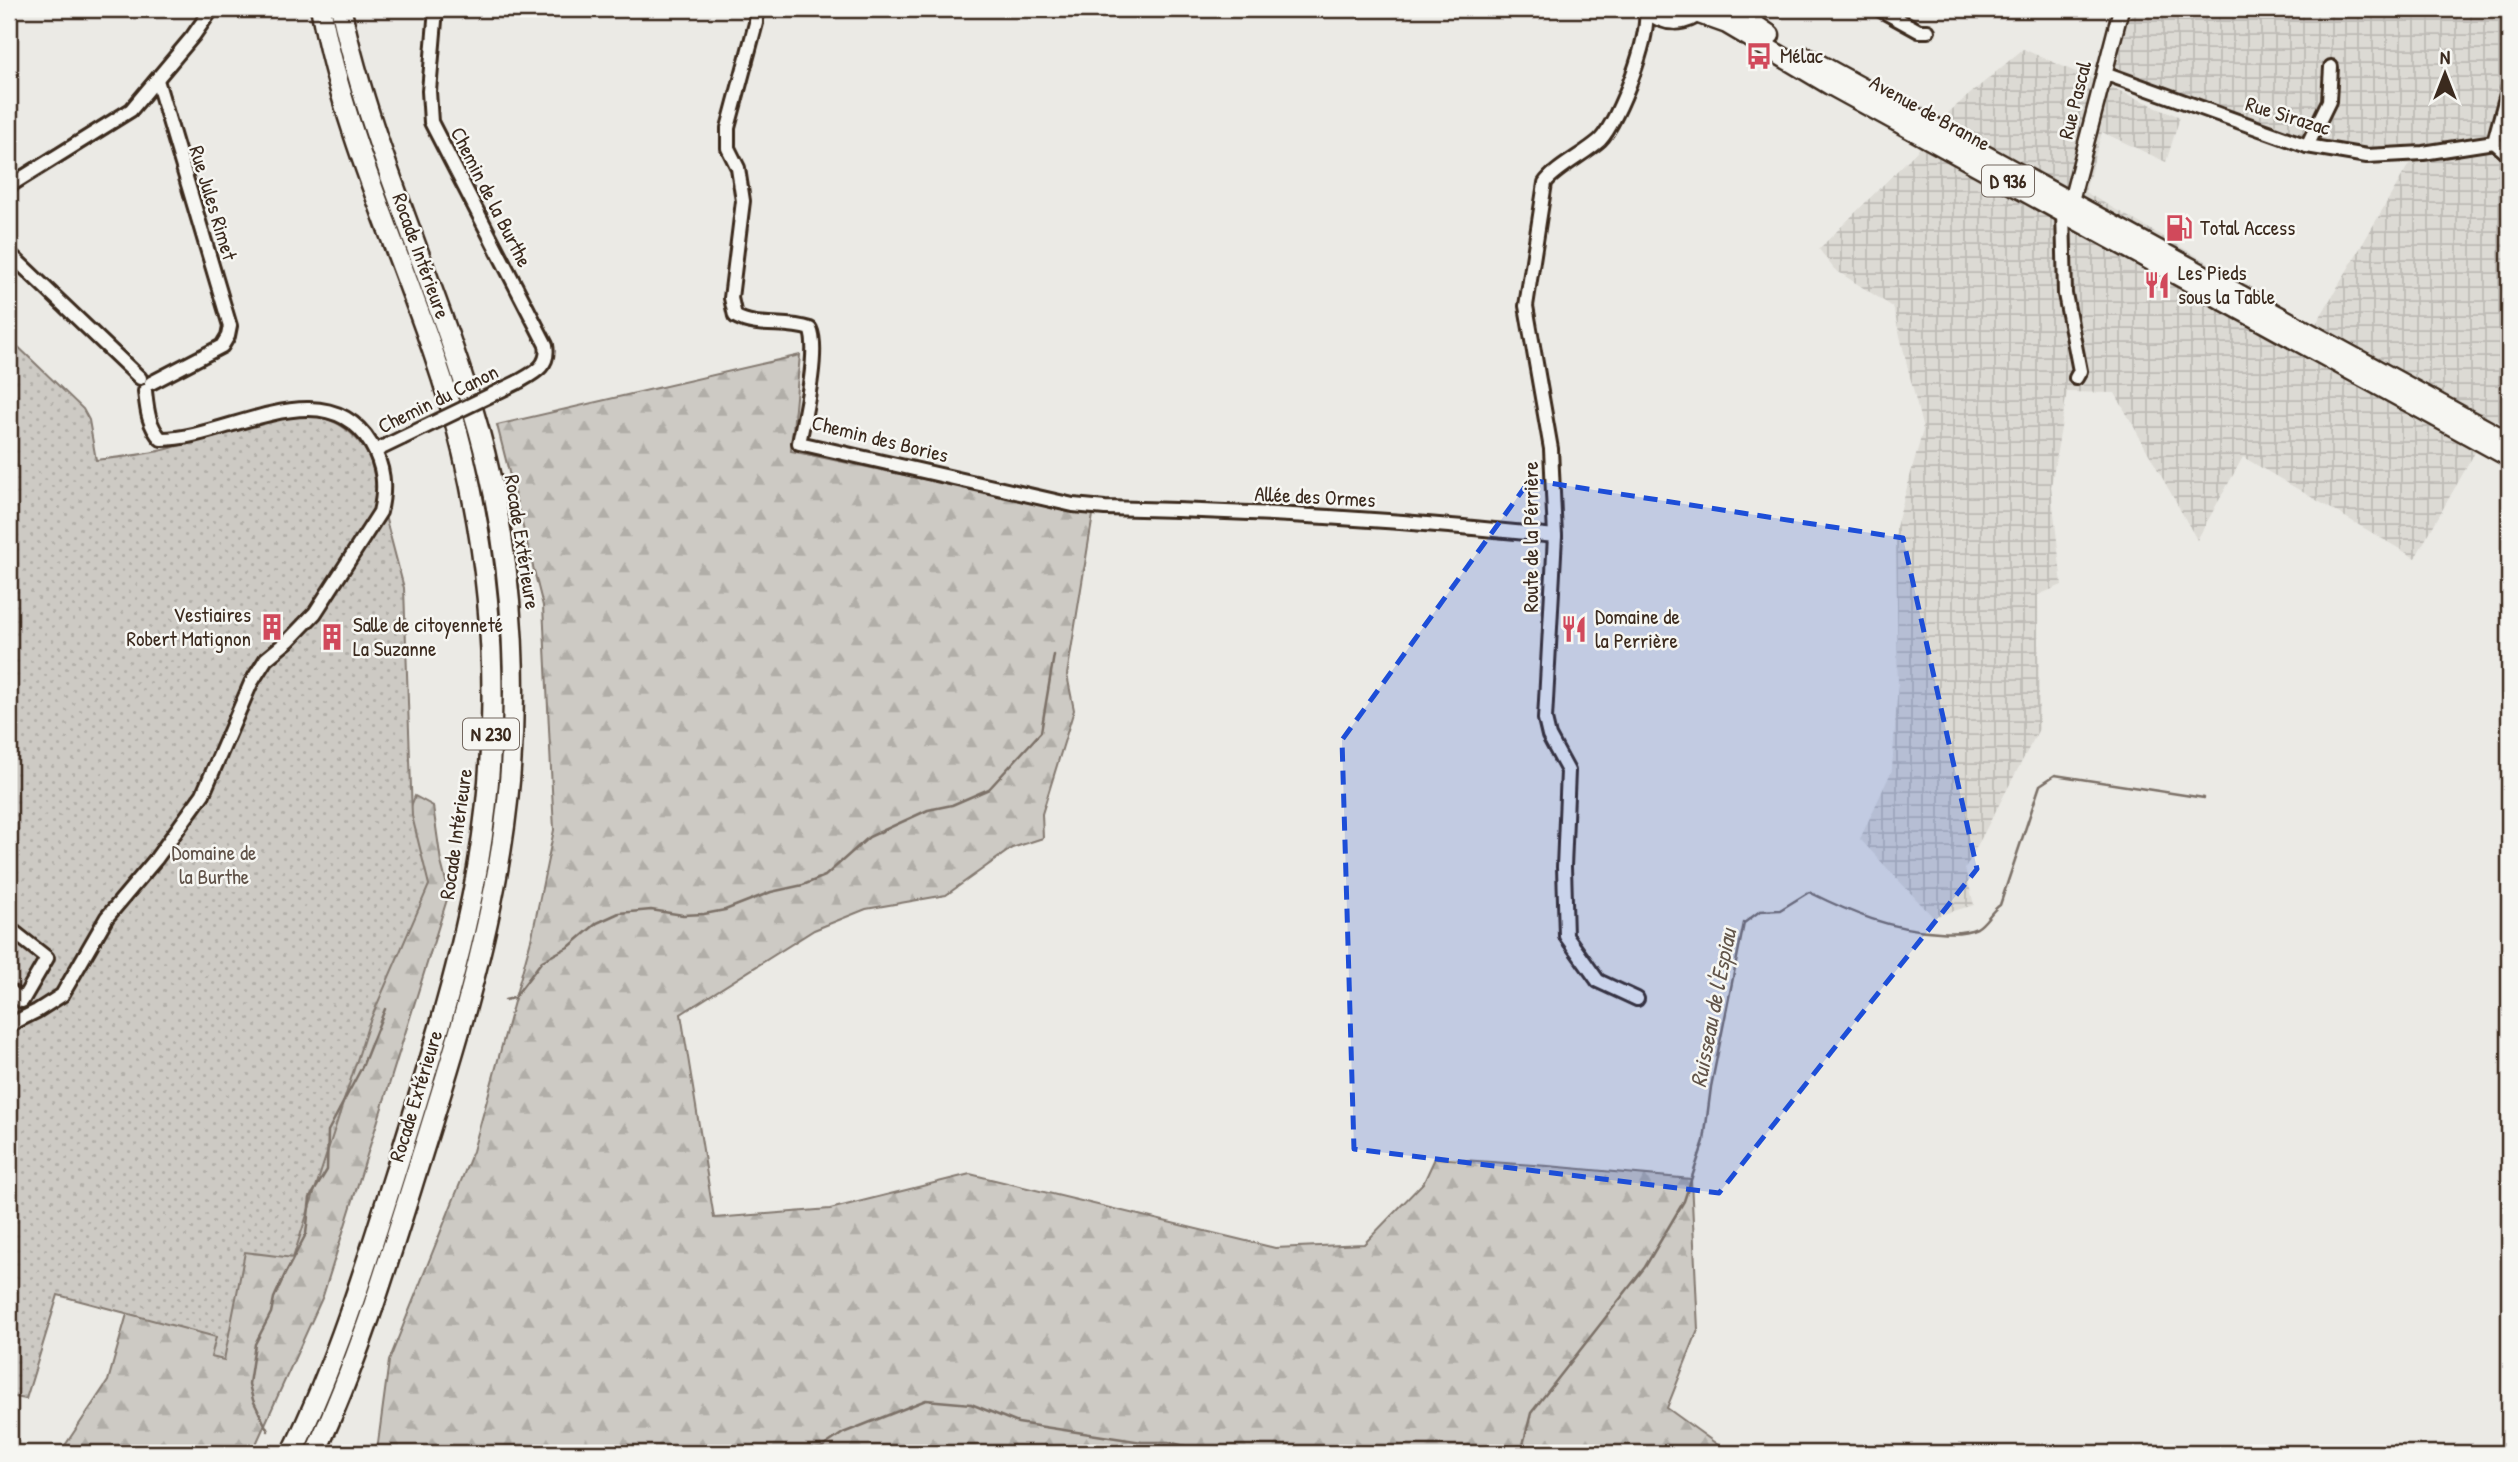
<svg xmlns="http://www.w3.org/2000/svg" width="2518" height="1462" viewBox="0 0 2518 1462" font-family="'Patrick Hand',sans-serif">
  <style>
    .industrial { fill: url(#industrial-grid) }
    .forest { fill: url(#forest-firs); stroke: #847a71; stroke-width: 2 }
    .park { fill: url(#park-dots); stroke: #847a71; stroke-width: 2 }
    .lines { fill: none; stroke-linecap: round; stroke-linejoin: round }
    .stream { stroke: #7c7167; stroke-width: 2.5 }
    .minor-casing { stroke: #3b2a1e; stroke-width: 18 }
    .tertiary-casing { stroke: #3b2a1e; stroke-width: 19 }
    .primary-casing { stroke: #3b2a1e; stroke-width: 23 }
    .trunk-casing { stroke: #3b2a1e; stroke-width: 24 }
    .minor { stroke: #f6f6f2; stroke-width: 12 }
    .tertiary { stroke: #f6f6f2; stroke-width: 14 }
    .primary { stroke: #f6f6f2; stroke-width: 18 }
    .trunk { stroke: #f6f6f2; stroke-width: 19 }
    .minor-bridge-casing { stroke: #3b2a1e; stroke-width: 18; stroke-linecap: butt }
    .minor-bridge { stroke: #f6f6f2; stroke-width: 12 }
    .marked { fill: #1d4ed8; fill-opacity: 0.2; stroke: #1d4ed8; stroke-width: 5; stroke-dasharray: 14 9; stroke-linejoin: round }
    .labels { text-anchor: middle; stroke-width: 5; stroke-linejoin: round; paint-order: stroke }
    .shield { fill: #f6f6f2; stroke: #73675e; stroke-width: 2 }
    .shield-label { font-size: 19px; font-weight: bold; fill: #3b2a1e }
    .poi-label { font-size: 21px; fill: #3b2a1e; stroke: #f6f6f2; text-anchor: start }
    .street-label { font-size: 21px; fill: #3b2a1e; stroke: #f6f6f2 }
    .park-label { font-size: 21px; fill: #605248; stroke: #f6f6f2 }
    .water-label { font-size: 23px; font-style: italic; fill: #615449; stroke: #f6f6f2 }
  </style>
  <defs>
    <pattern id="industrial-grid" width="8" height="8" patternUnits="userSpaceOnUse" patternTransform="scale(1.75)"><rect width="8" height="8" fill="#dcdad4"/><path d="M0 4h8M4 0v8" fill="none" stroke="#bebbb6"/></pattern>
    <pattern id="forest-firs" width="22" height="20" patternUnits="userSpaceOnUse" patternTransform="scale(1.75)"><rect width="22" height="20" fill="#cdcac4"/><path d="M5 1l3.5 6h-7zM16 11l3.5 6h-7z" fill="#b1aea8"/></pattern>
    <pattern id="park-dots" width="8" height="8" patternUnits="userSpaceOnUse" patternTransform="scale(1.75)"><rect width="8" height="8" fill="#cdcac4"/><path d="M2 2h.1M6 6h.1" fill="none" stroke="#b1aea8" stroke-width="1.8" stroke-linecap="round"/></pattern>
  </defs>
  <rect width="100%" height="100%" fill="#ebeae5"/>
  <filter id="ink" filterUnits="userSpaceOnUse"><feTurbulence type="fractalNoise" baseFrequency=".0143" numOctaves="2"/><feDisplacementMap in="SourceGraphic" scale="14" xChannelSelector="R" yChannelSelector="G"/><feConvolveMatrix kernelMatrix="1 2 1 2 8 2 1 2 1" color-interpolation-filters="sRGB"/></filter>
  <g filter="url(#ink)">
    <path class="industrial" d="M2122,9H2509V427L2494,419L2415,558L2243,457L2197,540L2115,393L2067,392L2051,487L2062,585L2038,595L2039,729L1965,869L1974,905L1933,917L1860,839L1892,770L1898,684L1896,527L1923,430L1893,307L1834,269L1819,249L1916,152L1949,112L2023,49L2180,117L2166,162L2102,132L2085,192L2316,324L2409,164L2355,162L2301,149L2182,109L2104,73Z"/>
    <g class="forest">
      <path d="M800,355L791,451L1093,515L1067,675L1074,710L1042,814L1043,838L1012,848L946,895L866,909L814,930L681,1014L714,1218L830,1209L970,1174L1275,1248L1364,1244L1424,1182L1435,1158L1548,1166L1691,1179L1698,1330L1667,1408L1729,1453H373L378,1443L389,1361L473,1151L532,936L554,830L543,606L497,425Z"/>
      <path d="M415,796L433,806L441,862L449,893L323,1296L252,1453H60L108,1381L204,1042L399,838Z"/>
    </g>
    <path class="park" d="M9,338L83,409L89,420L96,460C121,457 146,455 171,448C207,438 277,412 313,416C339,419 355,434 369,455L404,588L412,816L429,885L369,1023L293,1258L245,1252L224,1360L211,1357L216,1337L58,1295L26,1399L9,1396Z"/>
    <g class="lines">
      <g class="stream">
        <path d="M505,1000L514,998L542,961L570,946L597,923L619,913L651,910L683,915L704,914L725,910L771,892L803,885L825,876L869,837L928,810L952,805L989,789L1041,732L1054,655"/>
        <path d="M268,1431L253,1400L249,1384L255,1344L271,1313L274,1298L285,1274L306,1234L310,1198L327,1170L328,1131L362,1067L385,1009"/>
        <path d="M781,1453L821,1448L843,1433L926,1400L971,1404L1018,1423L1142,1442H1168L1215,1453"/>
        <path d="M1521,1453L1531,1413L1645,1267L1684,1201L1704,1141L1711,1087L1744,923L1760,911L1780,910L1809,892C1851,913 1892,930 1939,932C1950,933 1966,933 1977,928C1986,923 1991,911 2000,905L2040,785L2055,775L2204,798"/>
      </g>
      <defs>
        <g id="minor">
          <path d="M436,9L429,91L431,122L546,345C550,366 534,373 518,382"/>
          <path d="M756,9V23L728,128V148L738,168L743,201L731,298L735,316C756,329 786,320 810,329C820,350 804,418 799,443L1073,505L1105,508C1255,511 1405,520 1555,536"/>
          <path d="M1879,9L1919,31H1928"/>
          <path d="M2104,73L2307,146L2367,156L2423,153L2494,142L2509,86"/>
          <path d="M2494,142L2509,155"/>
          <path d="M2307,146L2329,101L2331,67"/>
          <path d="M9,186L131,110L193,36L209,13V9"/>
          <path d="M2063,211L2065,294L2080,371L2076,378"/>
          <path d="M9,253L140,378"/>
          <path d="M151,383L222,346L228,336L230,326L157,80"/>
          <path d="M375,451L402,438"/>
          <path d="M9,928L47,958L22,1001L9,990"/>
          <path d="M1637,999L1598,981L1566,936L1564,867L1568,771L1549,736L1545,719L1555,536L1551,449L1526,306L1545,183C1553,170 1586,153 1600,140C1618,122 1653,32 1645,9"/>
          <path d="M9,1025L37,1011L62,995L107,917L156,859L203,794L251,683L266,659L289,640L315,613L380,512C386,487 384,466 371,444C325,368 225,440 161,439C148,425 147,409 145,391"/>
        </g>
        <path id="tertiary" d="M2071,201L2121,9"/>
        <g id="primary">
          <path d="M1648,9C1664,23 1685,24 1701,9"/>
          <path d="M1732,9L1770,35"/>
          <path d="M1696,13L1727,24L1830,85L2509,457"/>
          <path d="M1806,57L2509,442"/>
        </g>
        <g id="trunk">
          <path d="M292,1453C336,1363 366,1266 396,1170C427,1070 460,969 478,865C501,728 495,588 463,453C427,302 349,163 321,9"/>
          <path d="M315,1453C358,1362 387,1266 417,1170C450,1065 484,959 501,850C523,711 516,566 479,431C439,288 372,154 341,9"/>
        </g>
      </defs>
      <use href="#minor" class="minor-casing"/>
      <use href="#tertiary" class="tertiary-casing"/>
      <use href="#primary" class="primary-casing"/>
      <use href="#trunk" class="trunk-casing"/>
      <use href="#minor" class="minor"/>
      <use href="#tertiary" class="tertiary"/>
      <use href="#primary" class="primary"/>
      <use href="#trunk" class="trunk"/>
      <defs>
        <path id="minor-bridge" d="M402,438L518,382"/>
      </defs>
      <use href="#minor-bridge" class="minor-bridge-casing"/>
      <use href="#minor-bridge" class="minor-bridge"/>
    </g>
  </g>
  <path class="marked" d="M1530,480L1903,538L1977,869L1719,1193L1354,1149L1342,740Z"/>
  <defs>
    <symbol id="bus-bare" viewBox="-9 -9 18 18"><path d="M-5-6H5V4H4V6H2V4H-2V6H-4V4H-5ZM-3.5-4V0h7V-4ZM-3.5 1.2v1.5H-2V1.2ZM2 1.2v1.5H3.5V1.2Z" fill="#d1495b" stroke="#f6f6f2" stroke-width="2.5" paint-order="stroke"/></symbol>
    <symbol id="fuel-bare" viewBox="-9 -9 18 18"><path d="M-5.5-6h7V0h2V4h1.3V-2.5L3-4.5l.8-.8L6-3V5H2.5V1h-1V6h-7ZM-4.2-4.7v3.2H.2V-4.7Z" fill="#d1495b" stroke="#f6f6f2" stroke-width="2.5" paint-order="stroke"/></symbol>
    <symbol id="restaurant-bare" viewBox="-9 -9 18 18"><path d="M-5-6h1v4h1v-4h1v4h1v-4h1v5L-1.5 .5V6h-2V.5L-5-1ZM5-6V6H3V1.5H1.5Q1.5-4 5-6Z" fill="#d1495b" stroke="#f6f6f2" stroke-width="2.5" paint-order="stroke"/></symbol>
    <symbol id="building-bare" viewBox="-9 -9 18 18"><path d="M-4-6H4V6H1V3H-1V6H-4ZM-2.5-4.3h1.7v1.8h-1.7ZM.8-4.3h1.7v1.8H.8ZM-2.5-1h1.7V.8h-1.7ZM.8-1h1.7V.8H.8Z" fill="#d1495b" stroke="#f6f6f2" stroke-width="2.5" paint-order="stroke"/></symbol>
  </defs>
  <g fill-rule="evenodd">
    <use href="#bus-bare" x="1740" y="37" width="38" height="38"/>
    <use href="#fuel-bare" x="2160" y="209" width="38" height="38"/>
    <use href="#restaurant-bare" x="2138" y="266" width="38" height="38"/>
    <use href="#building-bare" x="253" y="608" width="38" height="38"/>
    <use href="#restaurant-bare" x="1555" y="610" width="38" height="38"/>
    <use href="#building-bare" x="313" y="618" width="38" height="38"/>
  </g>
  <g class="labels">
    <g class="shield">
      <rect x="1982" y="165.5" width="52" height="31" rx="5"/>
      <rect x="463" y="718.5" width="56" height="31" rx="5"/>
    </g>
    <g class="shield-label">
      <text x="2008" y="188">D 936</text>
      <text x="491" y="741">N 230</text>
    </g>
    <g class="poi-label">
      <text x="1780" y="63">Mélac</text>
      <text x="2200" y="235">Total Access</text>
      <text x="2178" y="280">Les Pieds<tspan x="2178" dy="24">sous la Table</tspan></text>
      <text x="251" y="622" text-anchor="end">Vestiaires<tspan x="251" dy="24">Robert Matignon</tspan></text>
      <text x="1595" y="624">Domaine de<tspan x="1595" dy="24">la Perrière</tspan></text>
      <text x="353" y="632">Salle de citoyenneté<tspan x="353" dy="24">La Suzanne</tspan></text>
    </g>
    <g class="street-label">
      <text transform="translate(2075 100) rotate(-76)" y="7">Rue Pascal</text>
      <text transform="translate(1930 113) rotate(29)" y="7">Avenue de Branne</text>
      <text transform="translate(2288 116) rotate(17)" y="7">Rue Sirazac</text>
      <text transform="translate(491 197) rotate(63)" y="7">Chemin de la Burthe</text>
      <text transform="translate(213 203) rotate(73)" y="7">Rue Jules Rimet</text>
      <text transform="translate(421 256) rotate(70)" y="7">Rocade Intérieure</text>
      <text transform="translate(438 399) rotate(-26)" y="7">Chemin du Canon</text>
      <text transform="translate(880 439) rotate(14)" y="7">Chemin des Bories</text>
      <text transform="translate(1315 497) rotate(3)" y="7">Allée des Ormes</text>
      <text transform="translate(1531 537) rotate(-90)" y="7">Route de la Pérrière</text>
      <text transform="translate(522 542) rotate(81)" y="7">Rocade Extérieure</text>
      <text transform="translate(456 834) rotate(-82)" y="7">Rocade Intérieure</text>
      <text transform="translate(416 1096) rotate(-73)" y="7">Rocade Extérieure</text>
    </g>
    <g class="park-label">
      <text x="214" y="860">Domaine de<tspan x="214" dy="24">la Burthe</tspan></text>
    </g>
    <g class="water-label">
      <text transform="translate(1713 1008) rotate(-79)" y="8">Ruisseau de l'Espiau</text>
    </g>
  </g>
  <rect width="2518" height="1462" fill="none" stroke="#f6f6f2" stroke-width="35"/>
  <rect x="18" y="18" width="2483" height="1427" fill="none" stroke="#3b2a1e" stroke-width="2.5" filter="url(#ink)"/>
  <g transform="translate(2445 74)" stroke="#f6f6f2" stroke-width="5" paint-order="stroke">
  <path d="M0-5L12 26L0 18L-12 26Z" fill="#3b2a1e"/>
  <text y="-10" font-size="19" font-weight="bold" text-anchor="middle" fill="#3b2a1e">N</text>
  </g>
</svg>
